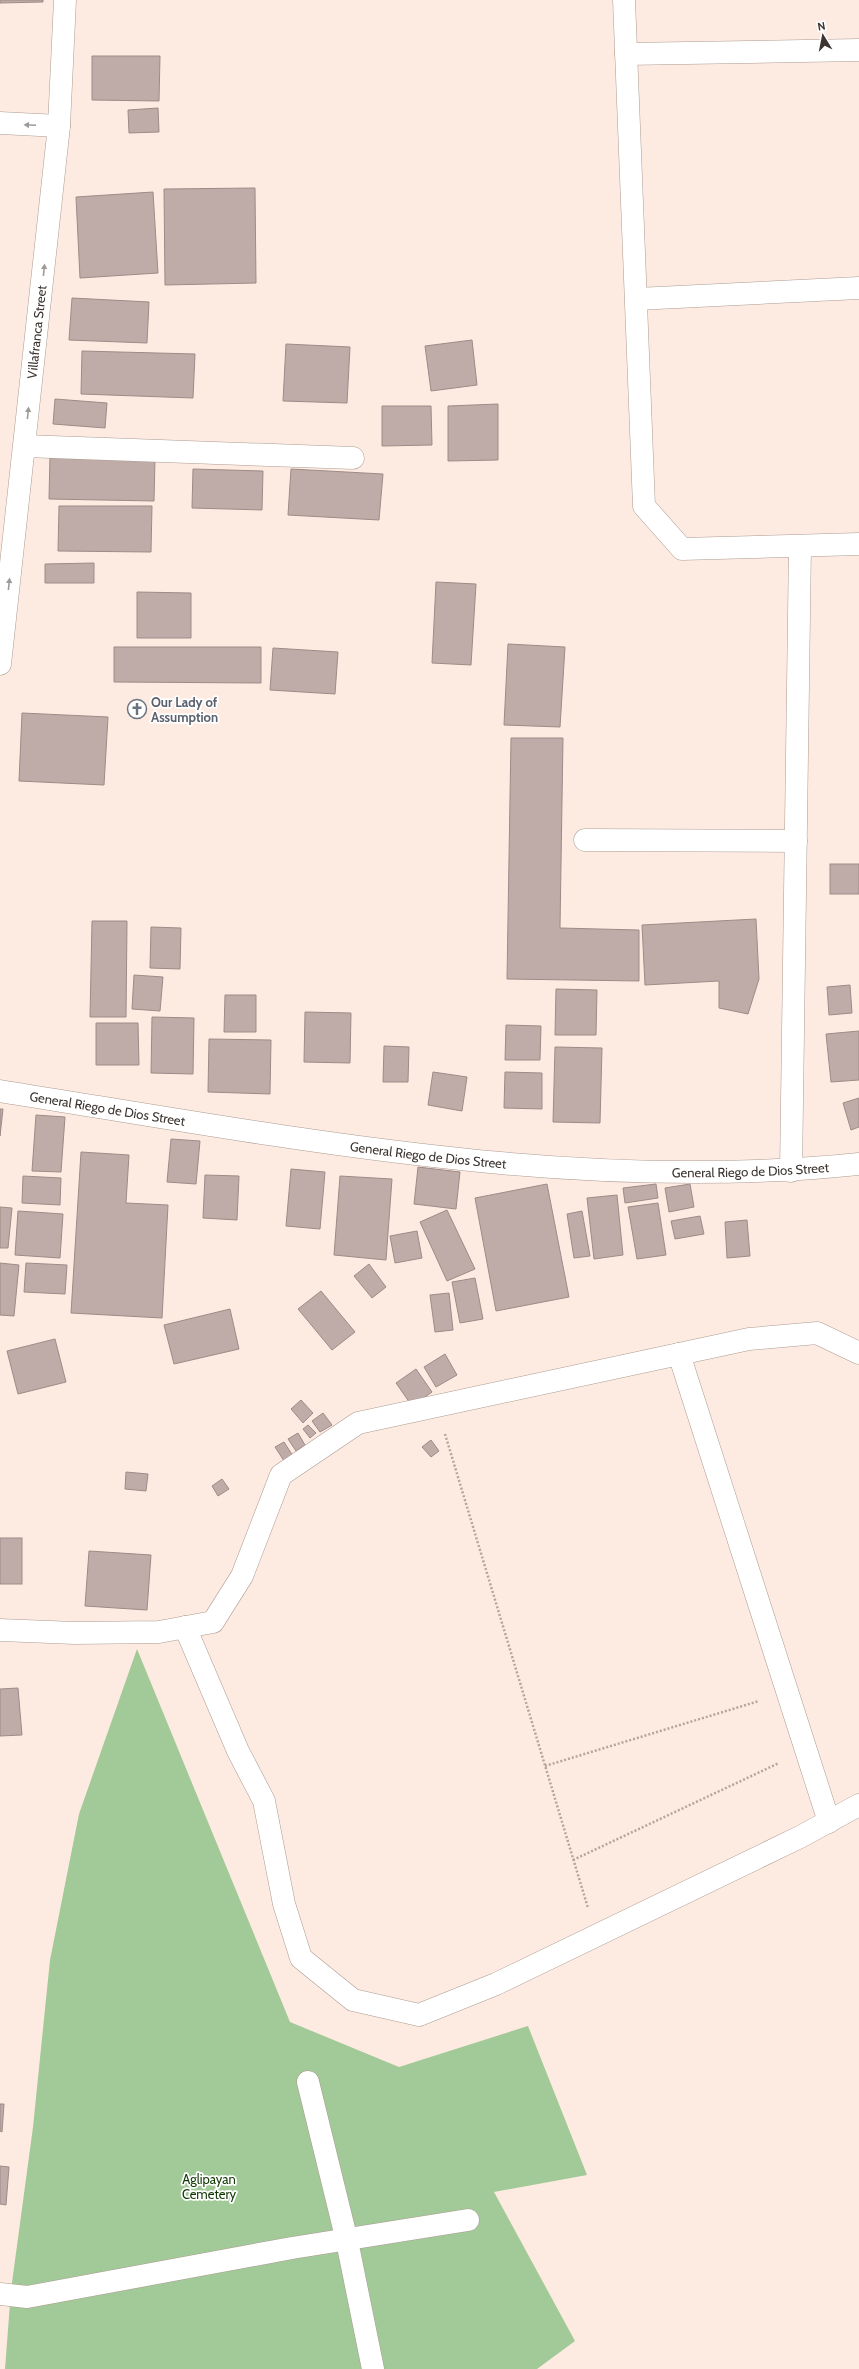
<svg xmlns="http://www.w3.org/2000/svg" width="859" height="2369" viewBox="0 0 859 2369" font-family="Cabin,sans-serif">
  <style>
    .green { fill: #a2c998 }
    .building { fill: #bfaba7; stroke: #9e8b87 }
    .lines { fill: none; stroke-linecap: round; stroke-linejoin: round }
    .minor-casing { stroke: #ac9c92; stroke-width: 23 }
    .path { stroke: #b2a59d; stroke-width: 2.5; stroke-dasharray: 2 2; stroke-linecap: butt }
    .minor { stroke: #fff; stroke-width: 22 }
    .oneway { fill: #9e9a98 }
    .labels { text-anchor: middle; stroke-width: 3.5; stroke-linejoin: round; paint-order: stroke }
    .street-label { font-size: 13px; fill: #3c3531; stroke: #fff }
    .worship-label { font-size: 13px; font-weight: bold; fill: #5b616d; stroke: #fff; text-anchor: start }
    .park-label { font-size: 13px; fill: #133905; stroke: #fff }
  </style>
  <rect width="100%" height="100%" fill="#fdebe1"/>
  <path class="green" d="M137,1649L290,2022L399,2067L528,2026L587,2175L494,2192L575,2341L537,2369H5L11,2290L33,2127L50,1960L79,1814Z"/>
  <g class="building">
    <path d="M0,0H43V2L0,3Z"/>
    <path d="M92,56H160L159,101L92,100Z"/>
    <path d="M158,108L159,132L129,133L128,110Z"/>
    <path d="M255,188L256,283L165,285L164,189Z"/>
    <path d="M153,192L158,273L80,278L76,197Z"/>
    <path d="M72,298L149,302L147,343L69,340Z"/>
    <path d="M472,340L477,385L431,391L425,346Z"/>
    <path d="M286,344L350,347L347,403L283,401Z"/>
    <path d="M82,351L195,354L193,398L81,394Z"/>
    <path d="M55,399L107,403L105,428L53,424Z"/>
    <path d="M498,404V460L448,461V406Z"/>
    <path d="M382,406H431L432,445L382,446Z"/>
    <path d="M50,455L155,458L154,501L49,499Z"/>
    <path d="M193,469L263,471L262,510L192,508Z"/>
    <path d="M291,469L383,474L379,520L288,515Z"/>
    <path d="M59,506H152L151,552L58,551Z"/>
    <path d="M94,563V583H45V564Z"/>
    <path d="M436,582L476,584L471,665L432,663Z"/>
    <path d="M137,592L191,593V638H137Z"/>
    <path d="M508,644L565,647L560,727L504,725Z"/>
    <path d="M114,647H261V683L114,682Z"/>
    <path d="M273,648L338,652L335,694L270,690Z"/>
    <path d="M22,713L108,717L104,785L19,781Z"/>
    <path d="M511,738H563L560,928L639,930V981L507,979Z"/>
    <rect x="830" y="864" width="29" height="30"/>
    <path d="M756,919L759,979L748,1014L719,1008V981L645,985L642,925Z"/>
    <path d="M92,921H127L126,1017H90Z"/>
    <path d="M151,927L181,928L180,969L150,968Z"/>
    <path d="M134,975L163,977L160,1011L132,1009Z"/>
    <path d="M850,985L852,1013L829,1015L827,987Z"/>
    <path d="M556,989L597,990L596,1035H555Z"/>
    <path d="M225,995H256V1032H224Z"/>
    <path d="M305,1012L351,1013L350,1063L304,1062Z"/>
    <path d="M152,1017L194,1018L193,1074L151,1073Z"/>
    <path d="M96,1023H138L139,1065H96Z"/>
    <path d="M506,1025L541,1026L540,1060H505Z"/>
    <path d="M859,1031V1080L831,1082L826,1034Z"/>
    <path d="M209,1039L271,1040L270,1094L208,1092Z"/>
    <path d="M384,1046L409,1047L408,1082H383Z"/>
    <path d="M555,1047L602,1048L600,1123L553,1122Z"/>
    <path d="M433,1072L467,1077L462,1111L428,1105Z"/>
    <path d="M505,1072L542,1073V1109L504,1108Z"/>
    <path d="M859,1098V1127L851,1130L843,1103Z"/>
    <path d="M0,1109H3L0,1136Z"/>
    <path d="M36,1115L65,1117L61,1172L32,1171Z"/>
    <path d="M171,1139L200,1141L196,1184L167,1182Z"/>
    <path d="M81,1152L129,1155L126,1203L168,1205L162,1318L71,1313Z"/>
    <path d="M418,1167L460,1172L456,1209L414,1204Z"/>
    <path d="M291,1169L325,1172L320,1229L286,1226Z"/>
    <path d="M205,1175L239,1176L237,1220L203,1218Z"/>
    <path d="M23,1176L61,1178L60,1205L22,1203Z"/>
    <path d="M340,1176L392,1179L386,1260L334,1255Z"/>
    <path d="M547,1184L569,1297L496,1311L475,1198Z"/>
    <path d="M656,1184L658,1198L625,1203L623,1188Z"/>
    <path d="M690,1184L694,1207L669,1212L665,1188Z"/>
    <path d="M617,1195L623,1255L594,1259L587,1198Z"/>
    <path d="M658,1203L666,1255L637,1259L628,1207Z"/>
    <path d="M0,1207L12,1208L8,1248H0Z"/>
    <path d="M447,1210L475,1269L447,1281L420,1222Z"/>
    <path d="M18,1211L63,1214L60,1258L15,1255Z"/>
    <path d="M582,1211L590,1256L574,1258L567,1214Z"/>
    <path d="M700,1216L704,1234L675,1239L671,1221Z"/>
    <path d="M747,1220L750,1256L727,1258L725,1222Z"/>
    <path d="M417,1231L422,1258L395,1263L390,1236Z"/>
    <path d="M0,1263L19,1265L14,1316L0,1315Z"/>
    <path d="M26,1263L67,1265L65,1294L24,1292Z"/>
    <path d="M369,1264L386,1287L372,1298L354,1276Z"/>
    <path d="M475,1278L483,1319L460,1323L452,1282Z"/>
    <path d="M321,1291L355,1332L332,1350L298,1309Z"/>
    <path d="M449,1293L453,1330L435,1332L430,1295Z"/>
    <path d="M230,1309L239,1349L174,1364L164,1325Z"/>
    <path d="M55,1339L66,1382L18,1394L7,1351Z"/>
    <path d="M445,1354L457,1375L436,1387L424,1367Z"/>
    <path d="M416,1369L432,1392L412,1406L396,1383Z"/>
    <path d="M301,1400L313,1413L303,1423L291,1409Z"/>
    <path d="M323,1413L332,1425L320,1432L312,1421Z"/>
    <path d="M308,1425L316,1433L310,1438L303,1429Z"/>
    <path d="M298,1433L305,1445L296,1451L288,1439Z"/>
    <path d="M431,1440L439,1451L431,1457L422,1447Z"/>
    <path d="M284,1442L293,1456L284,1461L275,1447Z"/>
    <path d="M126,1472L148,1474L146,1491L125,1489Z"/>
    <path d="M222,1479L229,1489L218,1496L212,1486Z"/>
    <rect x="0" y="1538" width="22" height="46"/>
    <path d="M89,1551L151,1555L147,1610L85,1606Z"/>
    <path d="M18,1688L22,1735L0,1736V1689Z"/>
    <path d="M0,2104H4L2,2132L0,2131Z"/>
    <path d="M0,2166L9,2167L6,2205L0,2204Z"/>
  </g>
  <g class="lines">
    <defs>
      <g id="minor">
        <path d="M624,0L644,506L682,549L859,544"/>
        <path d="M626,54L859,50"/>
        <path d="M0,123L59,126"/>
        <path d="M637,299L859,288"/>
        <path d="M25,446L353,458"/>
        <path id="s1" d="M0,664L59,126L65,0"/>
        <path d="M585,840L796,841"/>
        <path id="s2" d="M0,1091C283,1136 572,1194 859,1164"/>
        <path d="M791,1171L800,546"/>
        <path d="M679,1354L829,1822"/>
        <path d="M185,1627L238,1751L264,1801L284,1904L301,1958L353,2000L419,2015L496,1984L800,1837L859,1805"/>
        <path d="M0,1630L75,1633L159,1632L213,1622L242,1576L281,1475L358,1423L749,1339L817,1333L859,1353"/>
        <path d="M308,2082L347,2241L373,2369"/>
        <path d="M0,2294L27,2297L292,2248L468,2220"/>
      </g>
    </defs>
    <use href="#minor" class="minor-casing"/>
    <g class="path">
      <path d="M445,1434L588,1908"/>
      <path d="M545,1766L759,1701"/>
      <path d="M573,1860L779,1763"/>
    </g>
    <use href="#minor" class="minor"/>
  </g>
  <defs><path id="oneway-solid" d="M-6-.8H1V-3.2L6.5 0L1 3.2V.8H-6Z"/></defs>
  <g class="oneway">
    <use href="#oneway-solid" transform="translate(30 125) rotate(-178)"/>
    <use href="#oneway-solid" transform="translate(44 270) rotate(-84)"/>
    <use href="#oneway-solid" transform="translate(28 413) rotate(-84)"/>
    <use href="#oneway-solid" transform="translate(9 584) rotate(-84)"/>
  </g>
  <defs>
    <symbol id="church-ring" viewBox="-11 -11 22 22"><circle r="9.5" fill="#fff" stroke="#6b7280" stroke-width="1.5"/><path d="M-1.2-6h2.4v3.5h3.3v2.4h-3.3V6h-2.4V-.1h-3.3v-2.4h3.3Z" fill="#6b7280"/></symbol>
  </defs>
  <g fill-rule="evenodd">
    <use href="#church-ring" x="126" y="698" width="22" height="22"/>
  </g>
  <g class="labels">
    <g class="street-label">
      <text dy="5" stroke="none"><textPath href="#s1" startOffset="334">Villafranca Street</textPath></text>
      <text dy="5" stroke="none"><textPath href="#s2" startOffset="109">General Riego de Dios Street</textPath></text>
      <text dy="5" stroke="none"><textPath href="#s2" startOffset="433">General Riego de Dios Street</textPath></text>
      <text dy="5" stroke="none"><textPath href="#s2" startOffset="756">General Riego de Dios Street</textPath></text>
    </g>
    <g class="worship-label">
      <text x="151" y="707">Our Lady of<tspan x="151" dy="15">Assumption</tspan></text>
    </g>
    <g class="park-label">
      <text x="209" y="2184">Aglipayan<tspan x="209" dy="15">Cemetery</tspan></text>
    </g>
  </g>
  <g transform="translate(823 36) rotate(350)" stroke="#ffffff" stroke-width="3" paint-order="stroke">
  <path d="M0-3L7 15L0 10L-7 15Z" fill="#3c3531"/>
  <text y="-6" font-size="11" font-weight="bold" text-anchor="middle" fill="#3c3531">N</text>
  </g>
</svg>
